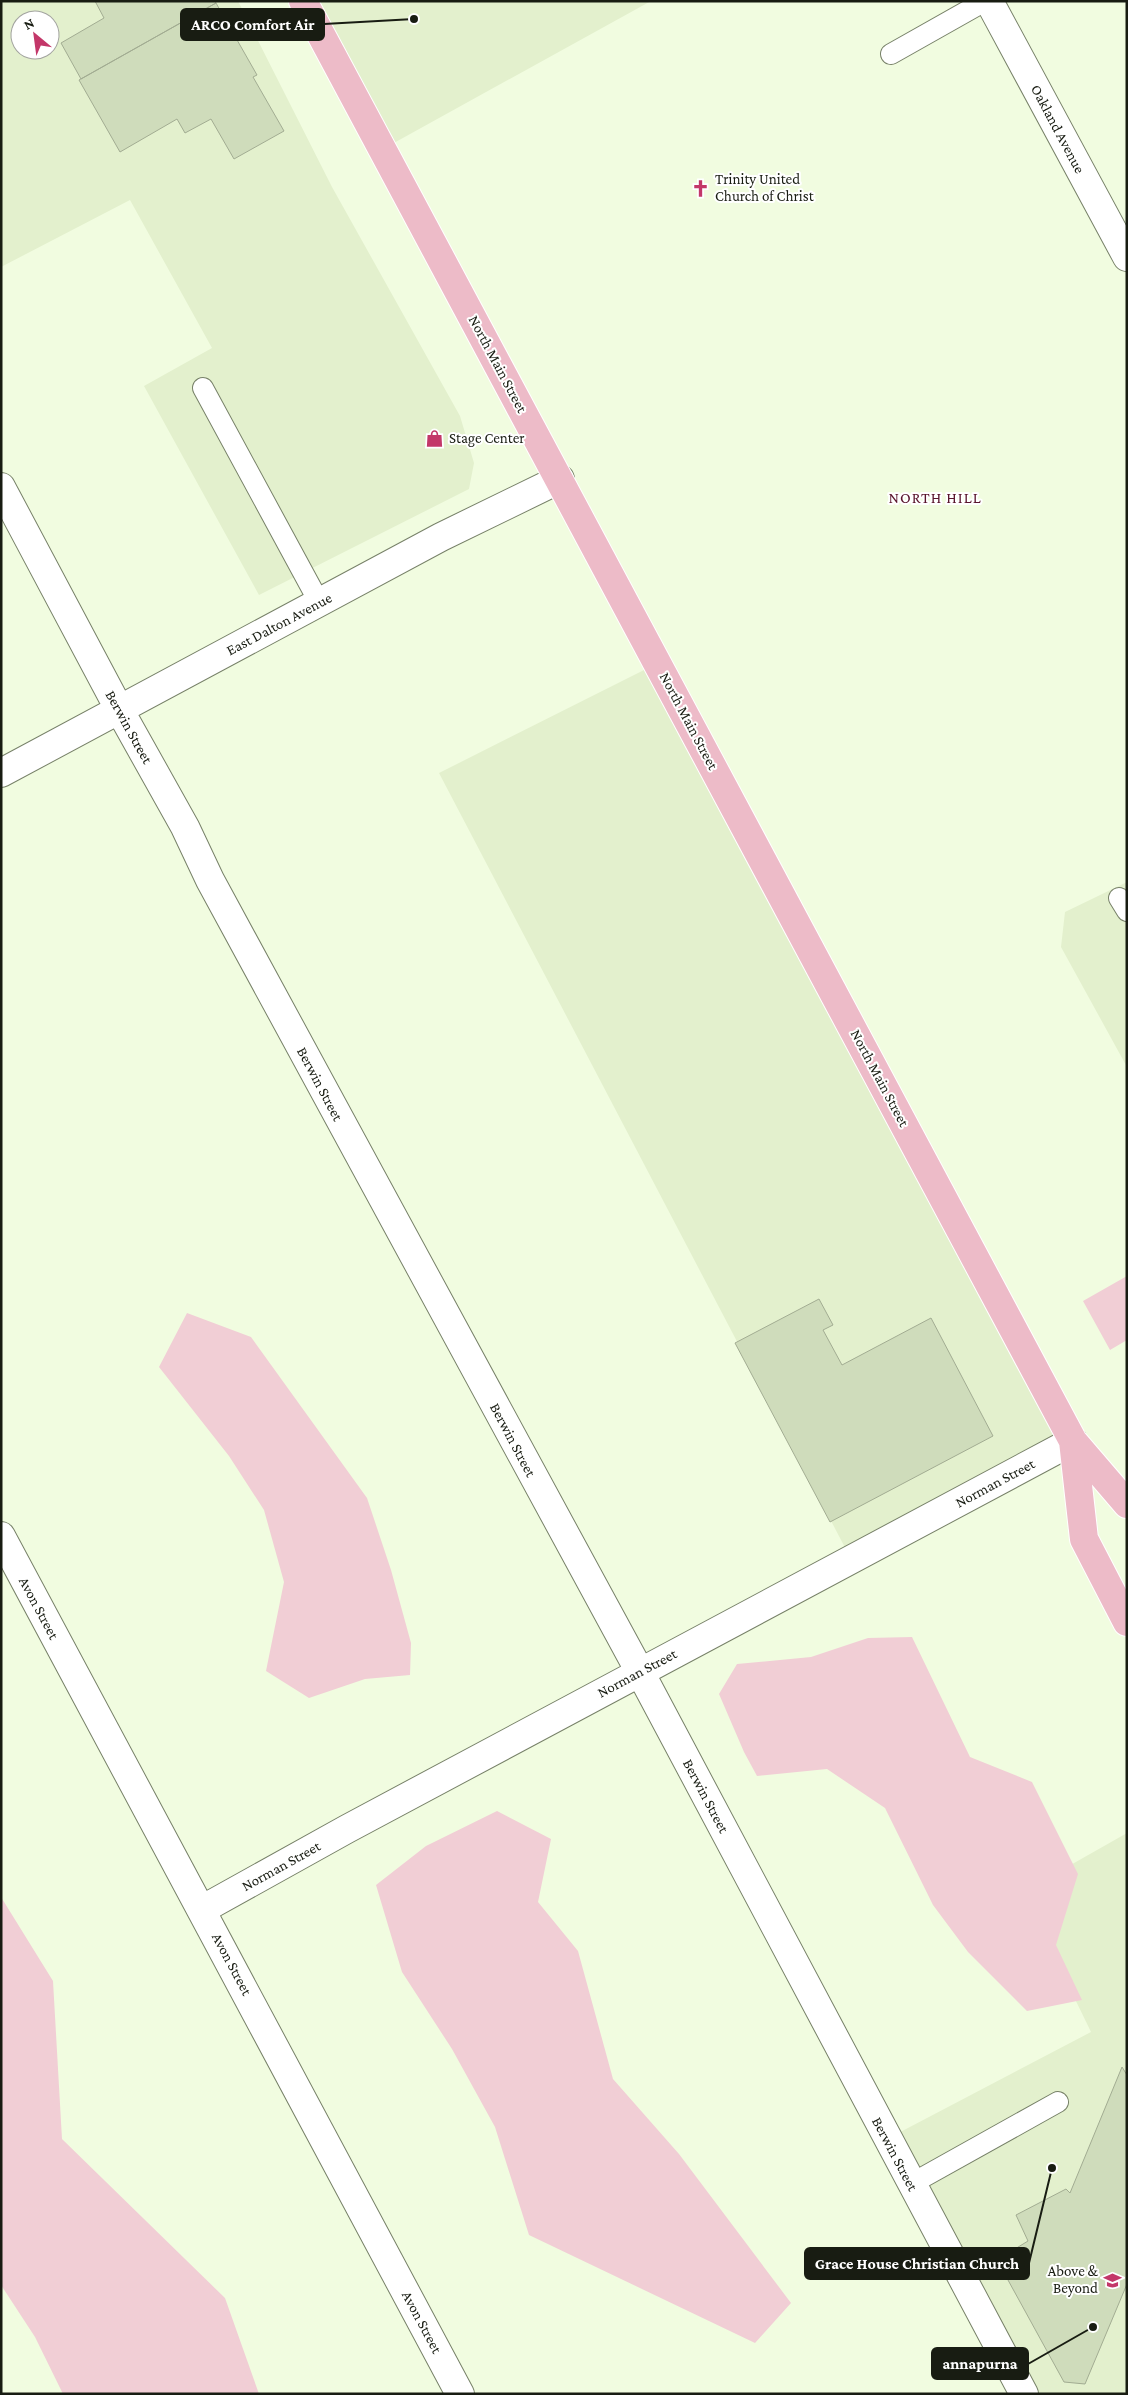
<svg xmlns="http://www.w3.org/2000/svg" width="1128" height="2395" font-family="'Crimson Pro',serif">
	<rect width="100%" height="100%" fill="#f1fce0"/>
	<path fill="#e3f0cd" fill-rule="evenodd" d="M3,1H238L332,187L460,416L474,463L469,489L259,595L144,386L212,348L130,200L1,267V2ZM20,20H50V50H20Z
		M303,1H651L383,149Z
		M658,663L1073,1441L851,1559L439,773Z
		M1127,882V1067L1061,947L1065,912Z
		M1127,1833V2394H1024L887,2139L1091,2032L1023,1892Z"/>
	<path fill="#f1ced5" d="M1127,1276V1340L1110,1350L1083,1301Z
		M187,1313L251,1337L367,1498L391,1570L411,1643L410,1675L365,1679L309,1698L266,1671L284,1582L264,1510L229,1456L159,1367Z
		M912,1637L970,1757L1032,1782L1078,1874L1056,1945L1082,2000L1027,2011L968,1952L933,1905L885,1808L827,1769L757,1776L744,1752L719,1694L737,1664L811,1657L868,1638Z
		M497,1811L551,1839L538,1902L578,1951L613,2079L679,2154L791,2303L755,2343L529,2235L495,2127L452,2049L402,1972L376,1885L426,1846Z
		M1,1897L53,1981L62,2139L225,2298L259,2394H63L35,2337L1,2285Z"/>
	<path fill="#cfdcbb" stroke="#a2ac92" d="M95,1H215L216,3L81,79L61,43L104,18Z
		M216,3L257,75L253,77L284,131L234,159L211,119L185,133L177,119L120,152L79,80Z
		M819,1299L833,1325L823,1330L842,1365L931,1318L993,1436L830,1522L735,1343Z
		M1122,2067L1127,2075V2284L1085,2384L1064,2382L997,2260L1028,2241L1016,2215L1066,2189L1070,2193Z"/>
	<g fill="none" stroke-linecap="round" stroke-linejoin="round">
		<defs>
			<path id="lane" d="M891,54L985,1
				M203,388L319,602
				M1119,898L1127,911
				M911,2184L1058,2102"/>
			<path id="street" d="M989,1L1127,257
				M1,487L119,709L185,827L210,880L640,1672L1024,2394
				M1,773L441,537L560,479
				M1,1536L460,2394
				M203,1909L347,1829L1073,1441"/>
			<path id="primary" d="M303,1L1073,1441L1127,1504
				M1073,1441L1084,1539L1127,1622"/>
		</defs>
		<use href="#lane" stroke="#778168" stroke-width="22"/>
		<use href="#street" stroke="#778168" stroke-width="30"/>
		<use href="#primary" stroke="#fff" stroke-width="30"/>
		<use href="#lane" stroke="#fff" stroke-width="20"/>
		<use href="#street" stroke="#fff" stroke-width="28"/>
		<use href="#primary" stroke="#edbbc8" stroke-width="28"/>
	</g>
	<defs>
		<symbol id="church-bare" viewBox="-9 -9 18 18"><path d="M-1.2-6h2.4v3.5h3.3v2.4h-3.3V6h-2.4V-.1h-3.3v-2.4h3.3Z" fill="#c33769" stroke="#fff" stroke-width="2.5" paint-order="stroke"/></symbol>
		<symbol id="shop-bare" viewBox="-9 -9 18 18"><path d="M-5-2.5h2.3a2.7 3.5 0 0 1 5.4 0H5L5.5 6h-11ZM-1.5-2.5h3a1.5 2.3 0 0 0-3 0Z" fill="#c33769" stroke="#fff" stroke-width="2.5" paint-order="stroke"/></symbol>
		<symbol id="school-bare" viewBox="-9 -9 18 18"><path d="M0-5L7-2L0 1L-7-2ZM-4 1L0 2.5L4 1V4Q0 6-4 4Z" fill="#c33769" stroke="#fff" stroke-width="2.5" paint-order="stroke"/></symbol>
	</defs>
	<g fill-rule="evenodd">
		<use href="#church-bare" x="688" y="176" width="25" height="25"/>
		<use href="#shop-bare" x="422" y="426" width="25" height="25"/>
		<use href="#school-bare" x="1100" y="2268" width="25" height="25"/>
	</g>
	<g text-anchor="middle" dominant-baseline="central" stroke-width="4" stroke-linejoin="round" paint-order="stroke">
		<g font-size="15" fill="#181c12" stroke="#fff">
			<text transform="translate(1058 129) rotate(62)">Oakland Avenue</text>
			<text transform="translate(498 364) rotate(62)">North Main Street</text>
			<text transform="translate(279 624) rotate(-28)">East Dalton Avenue</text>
			<text transform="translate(689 721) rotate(62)">North Main Street</text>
			<text transform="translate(129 727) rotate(61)">Berwin Street</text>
			<text transform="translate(880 1078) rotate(62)">North Main Street</text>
			<text transform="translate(320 1084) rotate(62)">Berwin Street</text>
			<text transform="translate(513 1440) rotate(62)">Berwin Street</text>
			<text transform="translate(995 1483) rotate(-28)">Norman Street</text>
			<text transform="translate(39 1608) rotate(62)">Avon Street</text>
			<text transform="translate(637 1673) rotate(-28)">Norman Street</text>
			<text transform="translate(706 1796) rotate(62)">Berwin Street</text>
			<text transform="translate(281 1866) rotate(-29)">Norman Street</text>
			<text transform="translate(232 1964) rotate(62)">Avon Street</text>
			<text transform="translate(895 2154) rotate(62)">Berwin Street</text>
			<text transform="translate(422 2322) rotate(62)">Avon Street</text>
		</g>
		<g font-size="15" fill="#181c12" stroke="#fff" text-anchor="start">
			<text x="715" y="179">Trinity United<tspan x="715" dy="17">Church of Christ</tspan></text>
			<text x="449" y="438">Stage Center</text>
			<text x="1098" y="2271" text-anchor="end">Above &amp;<tspan x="1098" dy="17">Beyond</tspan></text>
		</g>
		<g font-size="16" letter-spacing="1" fill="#58142c" stroke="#fff">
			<text x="935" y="497">NORTH HILL</text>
		</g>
	</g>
	<path fill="none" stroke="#181c12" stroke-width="2" d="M414 19L324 24M1052 2168L1029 2263M1093 2327L1028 2364"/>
	<g fill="#181c12" stroke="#fff" stroke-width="2">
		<circle cx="414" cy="19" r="5"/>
		<circle cx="1052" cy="2168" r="5"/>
		<circle cx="1093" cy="2327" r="5"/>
	</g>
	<g fill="#181c12" stroke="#181c12" stroke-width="2">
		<rect x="181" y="9" width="143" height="31" rx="5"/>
		<rect x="805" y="2248" width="224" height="31" rx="5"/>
		<rect x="932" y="2348" width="96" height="31" rx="5"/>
	</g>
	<g font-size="16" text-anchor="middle" font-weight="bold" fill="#fff">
		<text x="253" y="30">ARCO Comfort Air</text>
		<text x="917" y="2269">Grace House Christian Church</text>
		<text x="980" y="2369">annapurna</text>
	</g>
	<rect width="1128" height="2395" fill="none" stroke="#181c12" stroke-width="5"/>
	<g transform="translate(35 35) rotate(331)"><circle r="24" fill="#ffffff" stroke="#a3a4a0"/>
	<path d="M0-4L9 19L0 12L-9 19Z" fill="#c33769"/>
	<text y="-8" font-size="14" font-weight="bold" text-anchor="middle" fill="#181c12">N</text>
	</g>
</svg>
